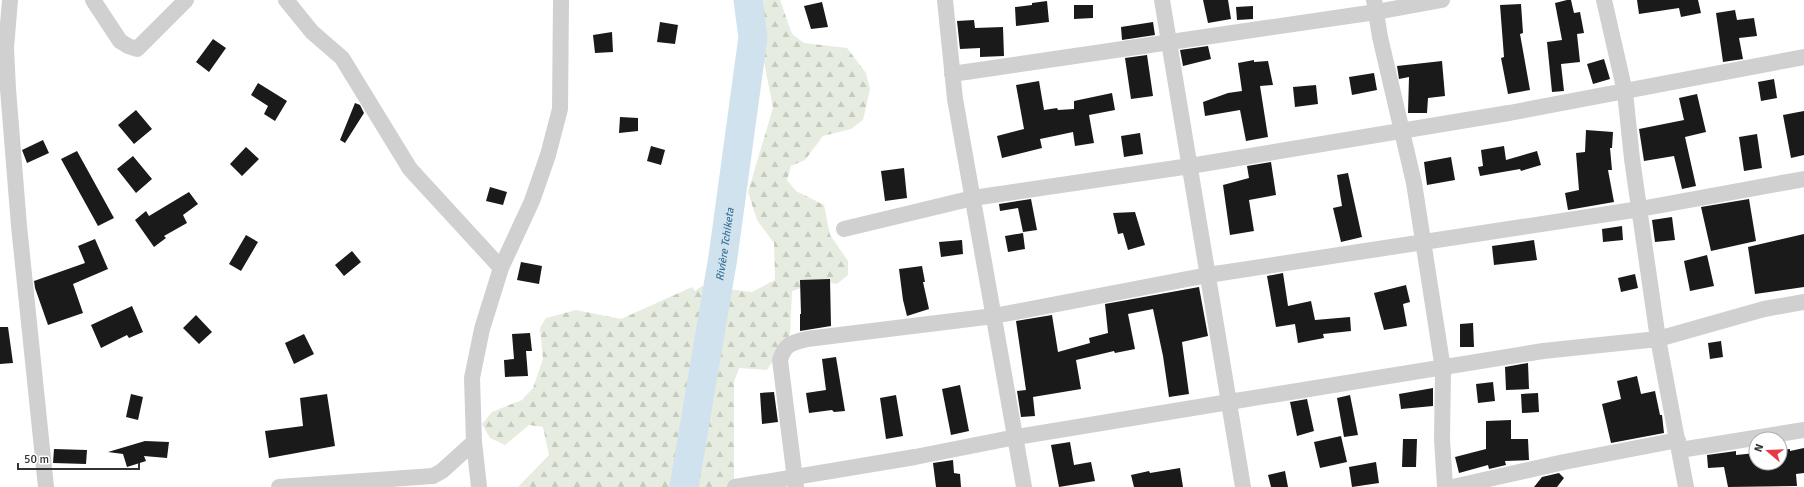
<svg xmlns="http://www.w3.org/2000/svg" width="1804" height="487" font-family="Signika,sans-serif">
	<defs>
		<pattern id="forest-firs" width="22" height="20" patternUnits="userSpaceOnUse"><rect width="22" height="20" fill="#e6ecdf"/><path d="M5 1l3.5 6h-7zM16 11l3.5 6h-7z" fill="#c6cbc0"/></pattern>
	</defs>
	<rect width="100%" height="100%" fill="#fff"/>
	<path fill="url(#forest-firs)" d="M752,0H780L792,34L804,43L847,48L866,73L870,89L863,120L851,129L823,136L805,160L791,166L787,180L796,191L824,205L830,235L848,261V275L837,284L822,281L792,291L790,334L767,370L739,368L734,382V480L730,487H518L549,455L543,427L529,425L505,445L490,438L482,424L492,412L522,400L533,388L543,359L540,328L546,318L576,310L621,319L692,287L695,291L702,286L752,292L775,280L774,243L757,220L748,192L773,108Z"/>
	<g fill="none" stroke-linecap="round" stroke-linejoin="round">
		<path stroke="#cfe2ee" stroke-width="29" id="s1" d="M684,487L723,257L753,37L748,0"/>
	</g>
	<path fill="#1a1a1a" d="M1203,0H1228L1231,19L1208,23Z
		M1567,0H1571L1574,13L1580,12L1584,33L1577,34L1580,62L1561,64L1564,91L1552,92L1547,42L1562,40L1555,3Z
		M1637,0H1698L1701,13L1681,17L1679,8L1639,14Z
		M1047,1L1049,22L1016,26L1015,7L1032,5V3Z
		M822,2L828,27L811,29L804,6Z
		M1521,4L1523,33L1520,34L1530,90L1508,94L1501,58L1504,57L1500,5Z
		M1074,5H1093V18L1074,19Z
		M1253,6V19L1237,20L1236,7Z
		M1735,10L1737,20L1754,18L1757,36L1739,38L1743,59L1723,62L1716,13Z
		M974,20L975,28L1003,27L1004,56L980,57V48L960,49L957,21Z
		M660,22L678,25L675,44L657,42Z
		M1153,22L1155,35L1122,40L1121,27Z
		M612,32L613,52L595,53L593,35Z
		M213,39L226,48L209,72L196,62Z
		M1208,46L1211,59L1183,66L1180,50Z
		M1147,55L1153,96L1131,99L1125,58Z
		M1604,59L1610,79L1593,84L1587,64Z
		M1254,60V62L1268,61L1273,85L1260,86L1268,137L1246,141L1240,110L1205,116L1203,102L1228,93L1242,91L1238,63Z
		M1442,61L1445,96L1428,98L1427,113H1408L1409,77L1399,79L1397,66Z
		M1374,73L1377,90L1352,95L1349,77Z
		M1774,79L1777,98L1761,101L1758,82Z
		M1039,81L1044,110L1057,108L1058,110L1074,109V101L1112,93L1115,110L1089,115L1094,143L1075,146L1073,132L1040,139L1042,148L1002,158L997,136L1024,129L1016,85Z
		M258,83L287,101L275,121L264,114L268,106L251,95Z
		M1316,85L1318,104L1295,107L1293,87Z
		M1697,94L1706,132L1685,137L1696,186L1682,189L1674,156L1644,161L1639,129L1684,120L1679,98Z
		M355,103L360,105L364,113L345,143L340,140Z
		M136,110L152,129L134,144L118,125Z
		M1804,111V155L1791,158L1783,115Z
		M620,117L638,118V131L619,133Z
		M1586,130L1613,132L1612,148H1610L1612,170H1608L1614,202L1568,210L1565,193L1579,190L1576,153L1585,152Z
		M1140,133L1143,154L1124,157L1121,136Z
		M1757,134L1762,168L1744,171L1739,137Z
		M43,140L49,153L27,163L22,150Z
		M651,146L665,150L661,165L647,161Z
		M1504,146L1506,160L1537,151L1541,165L1521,171L1520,169L1480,176L1478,167L1483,166L1481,150Z
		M246,147L259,159L242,176L230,164Z
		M77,151L114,218L98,226L61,159Z
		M133,156L152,179L136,193L117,169Z
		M1451,157L1455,180L1427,185L1424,162Z
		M1271,162L1276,195L1249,200L1254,231L1230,235L1223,185L1249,178L1247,166Z
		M904,168L907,198L885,201L881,171Z
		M1348,173L1362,237L1341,242L1333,208L1342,206L1337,175Z
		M490,187L507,192L503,205L486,201Z
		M189,192L198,204L183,215L187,223L164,236L166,238L154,247L135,220L146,211L149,216Z
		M1031,199L1037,230L1023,232L1018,208L1000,211L999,204Z
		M1749,199L1756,241L1711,251L1701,207Z
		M1135,212L1145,245L1128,250L1123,233L1118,234L1113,213Z
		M1672,217L1675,240L1655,242L1652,220Z
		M1622,226L1623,240L1603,242L1602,229Z
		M1023,233L1025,249L1008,252L1005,236Z
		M1804,234V287L1755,294L1748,247Z
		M246,235L258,242L241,271L229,264Z
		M95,239L108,269L73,284L83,313L48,325L35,288L34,281L85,263L78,246Z
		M962,240L963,254L941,257L939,242Z
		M1534,240L1537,260L1494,265L1492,246Z
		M352,251L361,262L344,276L335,265Z
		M1707,255L1714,286L1690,291L1684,261Z
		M521,262L542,266L539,284L517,280Z
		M922,266L925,282H923L929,309L907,316L903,300L899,269Z
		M1283,273L1288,306L1311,301L1315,320L1350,317L1351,331L1323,334L1324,338L1298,343L1295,324L1276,327L1267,276Z
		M1635,274L1638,288L1621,292L1618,278Z
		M830,279L831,326L800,331V314H801L800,280Z
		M1406,285L1410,302L1403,304L1407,326L1384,330L1374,293Z
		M1199,287L1208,336L1182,342L1189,394L1169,397L1163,356L1153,309L1128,314L1135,349L1115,353L1114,351L1076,360L1081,389L1033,397L1035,416L1021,417L1017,391L1026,390L1016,321L1052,315L1058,352L1090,343L1089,338L1108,333L1105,304Z
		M132,306L143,332L129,338L127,335L101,348L91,325Z
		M196,315L212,332L199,344L183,328Z
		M1473,323L1474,347H1460V324Z
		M0,327H8L13,363L0,364Z
		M530,333L532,351H526L528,376L505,377L504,360L514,359L512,334Z
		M304,334L314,354L294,364L285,343Z
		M1721,341L1723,357L1710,359L1708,343Z
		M836,357L845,411L834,412L832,410L809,413L806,393L826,390L822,359Z
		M1528,363L1529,389L1506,390L1505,367Z
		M1637,376L1641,394L1655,391L1660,415H1662L1664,433L1611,443L1602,404L1621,399L1617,381Z
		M1493,382L1495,401L1478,403L1476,384Z
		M960,385L969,431L951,435L942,389Z
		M1433,388V406L1401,409L1399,394Z
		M774,392L778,422L762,424L760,393Z
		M1538,393L1539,412L1522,413L1521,394Z
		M131,394L143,397L138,420L126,417Z
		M327,394L335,446L269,458L265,431L303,426L300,398Z
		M896,395L903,436L886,439L880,398Z
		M1350,395L1358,435L1344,437L1337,398Z
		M1307,399L1314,431L1297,436L1290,402Z
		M1511,420V439H1528L1529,460L1505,461L1506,465L1489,469L1488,465L1459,473L1455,457L1486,449V421Z
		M1341,436L1347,462L1320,468L1314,442Z
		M1403,439H1417L1416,467H1402Z
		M145,441L169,442L167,458L144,456L146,461L127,467L123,454L108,452Z
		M1070,442L1074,465L1091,462L1095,481L1059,487L1051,445Z
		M1804,448V473L1796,474L1797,486L1728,487L1724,467L1708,468L1707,455L1736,451V455L1756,453V463H1780V450L1790,449V451Z
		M54,449L87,450L86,464L53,463Z
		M953,460L954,473L960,474L961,487H936L933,463Z
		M1376,462L1379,483L1352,487L1349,467Z
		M1180,468L1183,487H1134L1131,475L1149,471L1150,473Z
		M1285,471L1288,487H1271L1268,475Z
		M1559,473L1564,478L1557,487H1534L1542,477Z"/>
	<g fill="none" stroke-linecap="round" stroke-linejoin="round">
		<path stroke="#d0d0d0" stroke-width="16" d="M10,0L6,48L8,89L19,226L46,487
			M93,0L120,41L128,46L137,49L186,0
			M286,0L312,32L342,58L410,169L501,268
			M945,0L955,99L1024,487
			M1162,0L1243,487
			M1374,0L1380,37L1414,183L1443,369L1442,439L1445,487
			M1604,0L1625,92L1632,159L1658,339L1686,487
			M952,74L1376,12L1442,0
			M844,229L973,198L1190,166L1509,113L1804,57
			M1680,450L1804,430
			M279,487L433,476L442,471L474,442
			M479,487L474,442L472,378L482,329L501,268L532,201L548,155L560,109L561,0
			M735,487L915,457L1016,437L1229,402L1543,351L1658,339L1764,309L1804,302
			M796,487L780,360C785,344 791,343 807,339L994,316L1208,275L1640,209L1804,179
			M1453,487L1564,462L1678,440"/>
	</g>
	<g text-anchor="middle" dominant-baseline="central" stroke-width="4" stroke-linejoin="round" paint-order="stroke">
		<g font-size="11" font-style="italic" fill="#3f7597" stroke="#fff">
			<text stroke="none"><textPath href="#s1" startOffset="246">Rivière Tchiketa</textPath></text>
		</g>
	</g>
	<g transform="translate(1768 451) rotate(289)"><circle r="19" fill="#ffffff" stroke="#adadad"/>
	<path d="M0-3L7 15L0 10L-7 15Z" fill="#e63946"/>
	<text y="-6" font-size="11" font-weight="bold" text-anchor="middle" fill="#333333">N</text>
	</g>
	<path d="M18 463v6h121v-6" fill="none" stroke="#333333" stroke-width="2"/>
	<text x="24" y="463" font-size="12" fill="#333333" stroke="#ffffff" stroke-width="3" paint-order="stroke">50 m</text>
</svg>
